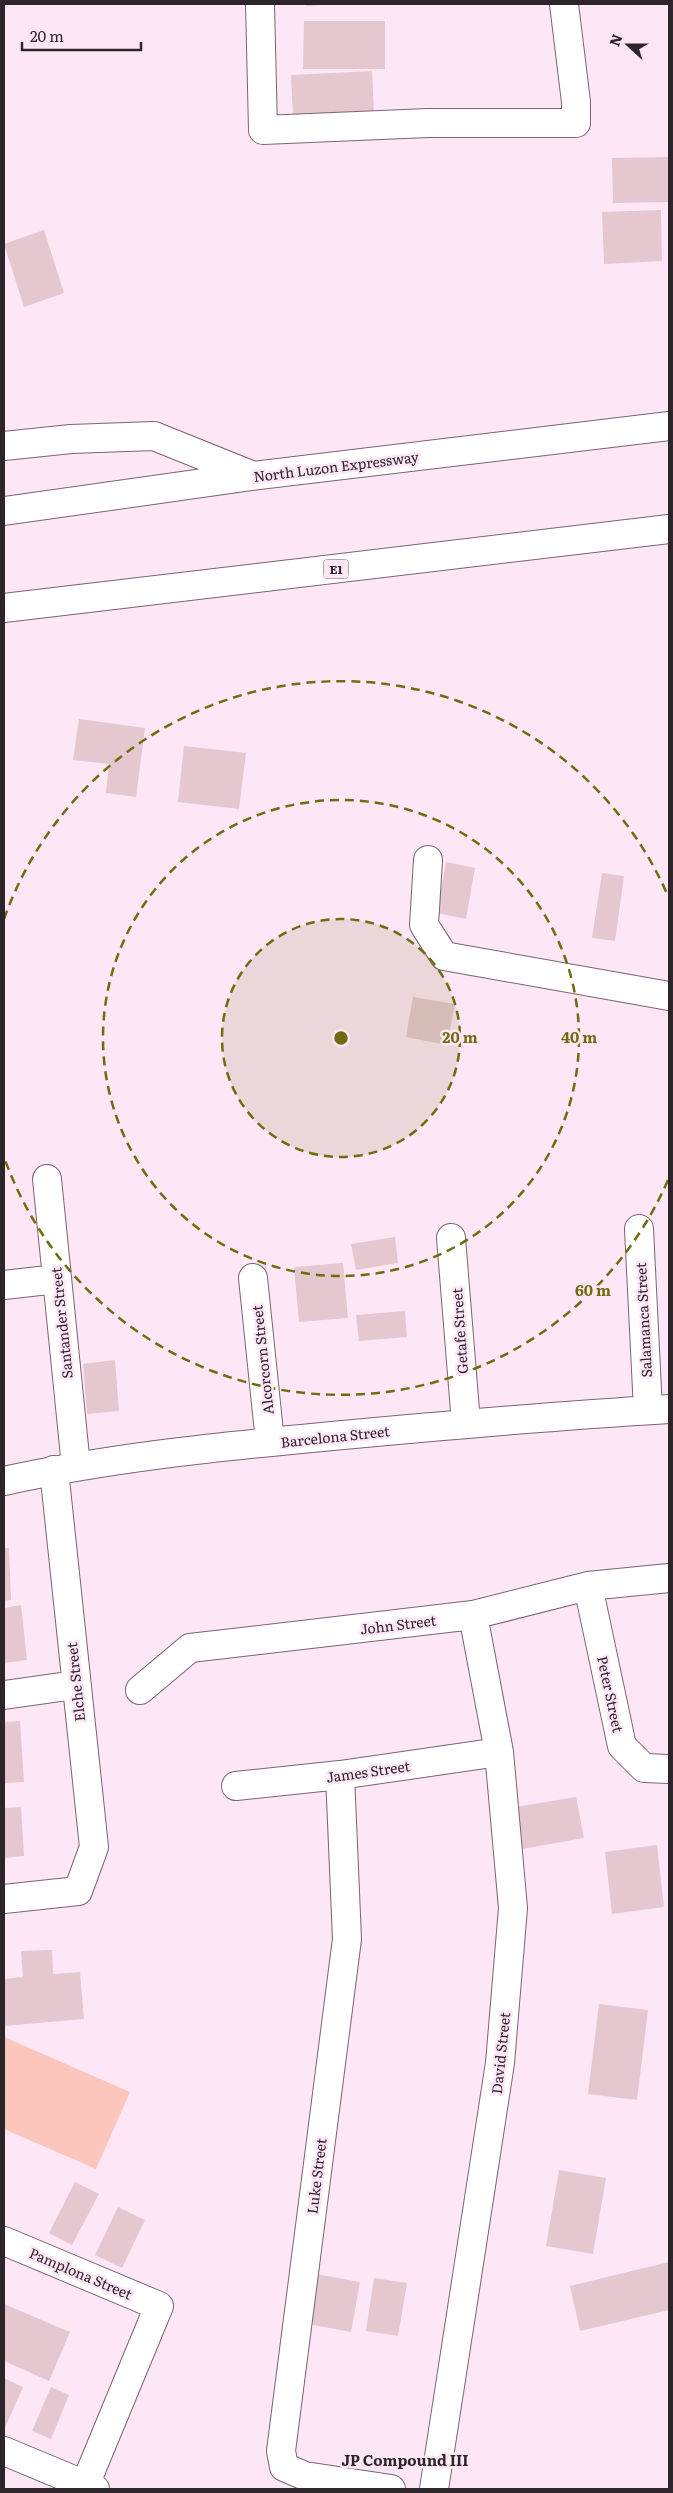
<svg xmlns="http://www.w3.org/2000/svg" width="673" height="2493" font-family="Literata,serif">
	<rect width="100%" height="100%" fill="#fde6f6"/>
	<path fill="#fdc6bd" d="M4,2037L130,2092L96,2169L4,2129Z"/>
	<path fill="#e5c8cf" d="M306,4H323V5L306,6Z
		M304,21H385V69H303Z
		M372,71L374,113L293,117L291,75Z
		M669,157V202L613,203L612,158Z
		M661,210L662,261L604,264L602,212Z
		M44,230L64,293L24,307L4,244Z
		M79,719L145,728L136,797L106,793L109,764L73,760Z
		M184,746L246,753L239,809L178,802Z
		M446,862L475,868L466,919L437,913Z
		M602,873L624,876L615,941L592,938Z
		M413,997L455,1004L447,1045L406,1037Z
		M395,1237L398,1263L356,1270L351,1244Z
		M343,1263L348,1318L299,1322L294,1267Z
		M405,1311L407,1337L359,1341L356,1315Z
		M115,1360L119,1411L87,1414L83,1364Z
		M4,1548H9L11,1600L4,1601Z
		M21,1605L27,1660L4,1663V1608Z
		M20,1721L24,1782L4,1783V1722Z
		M576,1797L584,1838L522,1849L515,1807Z
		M21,1807L24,1856L4,1858V1808Z
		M657,1845L664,1907L612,1914L605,1852Z
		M52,1950L53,1974L80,1972L84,2019L4,2026V1979L23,1977L21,1951Z
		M599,2004L648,2010L637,2100L588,2094Z
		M559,2170L606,2178L593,2254L546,2246Z
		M75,2182L99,2194L72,2245L49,2233Z
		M118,2207L145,2220L122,2268L95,2255Z
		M669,2262V2310L580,2331L570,2286Z
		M316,2274L360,2282L351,2332L308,2324Z
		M374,2278L407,2283L398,2336L366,2331Z
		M4,2304L70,2332L49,2381L4,2361Z
		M4,2378L23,2387L4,2430Z
		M51,2387L69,2395L51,2439L32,2431Z"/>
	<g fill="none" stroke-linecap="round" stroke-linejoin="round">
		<defs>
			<path id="minor" d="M260,4L263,130L428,123H576V102L564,4
				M428,860L424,925L444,956L669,996
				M47,1179L76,1466
				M639,1229L648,1410
				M451,1238L466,1423
				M253,1278L270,1442
				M4,1285L57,1279
				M4,1481C108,1458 216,1447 322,1437C438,1426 553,1416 669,1409
				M588,1586L622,1746L644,1768L669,1769
				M140,1690L190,1648L473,1615L588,1586L669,1578
				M4,1695L75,1685
				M340,1775L347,1939L281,2451L284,2467L305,2476L391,2489
				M236,1786L340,1775L499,1752
				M4,1899L78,1891L94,1847L54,1470
				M4,2241L159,2306L85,2485
				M4,2451L95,2489
				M434,2489L500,2063L513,1908L499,1752L473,1615"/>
			<path id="highway" d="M4,446L71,439L154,436L251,475
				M4,511L252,476L669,426
				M4,608L669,529"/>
		</defs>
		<use href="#minor" stroke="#796473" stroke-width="30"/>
		<use href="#highway" stroke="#796473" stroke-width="30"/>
		<use href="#minor" stroke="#fff" stroke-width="28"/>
		<use href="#highway" stroke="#fff" stroke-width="28"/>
	</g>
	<circle cx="341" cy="1038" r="119" fill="#6e6d0e" fill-opacity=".12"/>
	<g fill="none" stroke="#6e6d0e" stroke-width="2.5" stroke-dasharray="9 6">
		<circle cx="341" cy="1038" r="119"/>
		<circle cx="341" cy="1038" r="238"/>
		<path d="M668 1180A357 357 0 0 1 4 1157M4 919A357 357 0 0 1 668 896"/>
	</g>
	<g text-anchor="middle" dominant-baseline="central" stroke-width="5" stroke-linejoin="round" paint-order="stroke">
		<rect fill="#fde6f6" stroke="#6c5f68" stroke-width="1" x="323.5" y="559.5" width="25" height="19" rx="4"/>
		<g font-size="12" font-weight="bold" fill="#2e252b">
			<text x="336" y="569">E1</text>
		</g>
		<g font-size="14" fill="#2e252b" stroke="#fde6f6">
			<text transform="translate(336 466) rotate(-7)">North Luzon Expressway</text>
			<text transform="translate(643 1320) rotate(-93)">Salamanca Street</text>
			<text transform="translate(61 1323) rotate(-96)">Santander Street</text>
			<text transform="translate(459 1331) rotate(-94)">Getafe Street</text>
			<text transform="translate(262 1360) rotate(-96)">Alcorcorn Street</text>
			<text transform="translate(335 1436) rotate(-6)">Barcelona Street</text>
			<text transform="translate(398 1624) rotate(-7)">John Street</text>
			<text transform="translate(75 1682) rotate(-96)">Elche Street</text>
			<text transform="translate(611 1694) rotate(78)">Peter Street</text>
			<text transform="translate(368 1771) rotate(-8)">James Street</text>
			<text transform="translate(500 2053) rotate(-84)">David Street</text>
			<text transform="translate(316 2176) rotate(-83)">Luke Street</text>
			<text transform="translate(81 2273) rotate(23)">Pamplona Street</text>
		</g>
		<g font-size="15" font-weight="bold" fill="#2e252b" stroke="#fde6f6">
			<text x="405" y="2459">JP Compound III</text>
		</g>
	</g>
	<circle cx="341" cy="1038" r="8" fill="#6e6d0e" stroke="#fde6f6" stroke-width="2.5"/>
	<g font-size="15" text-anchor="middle" font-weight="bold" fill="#6e6d0e" stroke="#fde6f6" stroke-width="5" stroke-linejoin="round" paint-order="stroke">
		<text x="460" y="1043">20 m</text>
		<text x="579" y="1043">40 m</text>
		<text x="593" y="1296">60 m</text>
	</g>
	<rect width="673" height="2493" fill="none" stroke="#2e252b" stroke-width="10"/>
	<g transform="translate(628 45) rotate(291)" stroke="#fde6f6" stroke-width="4" paint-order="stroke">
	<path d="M0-4L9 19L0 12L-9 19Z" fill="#2e252b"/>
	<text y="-8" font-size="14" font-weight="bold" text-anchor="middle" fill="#2e252b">N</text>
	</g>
	<path d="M22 42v8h119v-8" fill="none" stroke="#2e252b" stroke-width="2.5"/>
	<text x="30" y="42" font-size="15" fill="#2e252b" stroke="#fde6f6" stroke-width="4" paint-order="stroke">20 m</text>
</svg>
